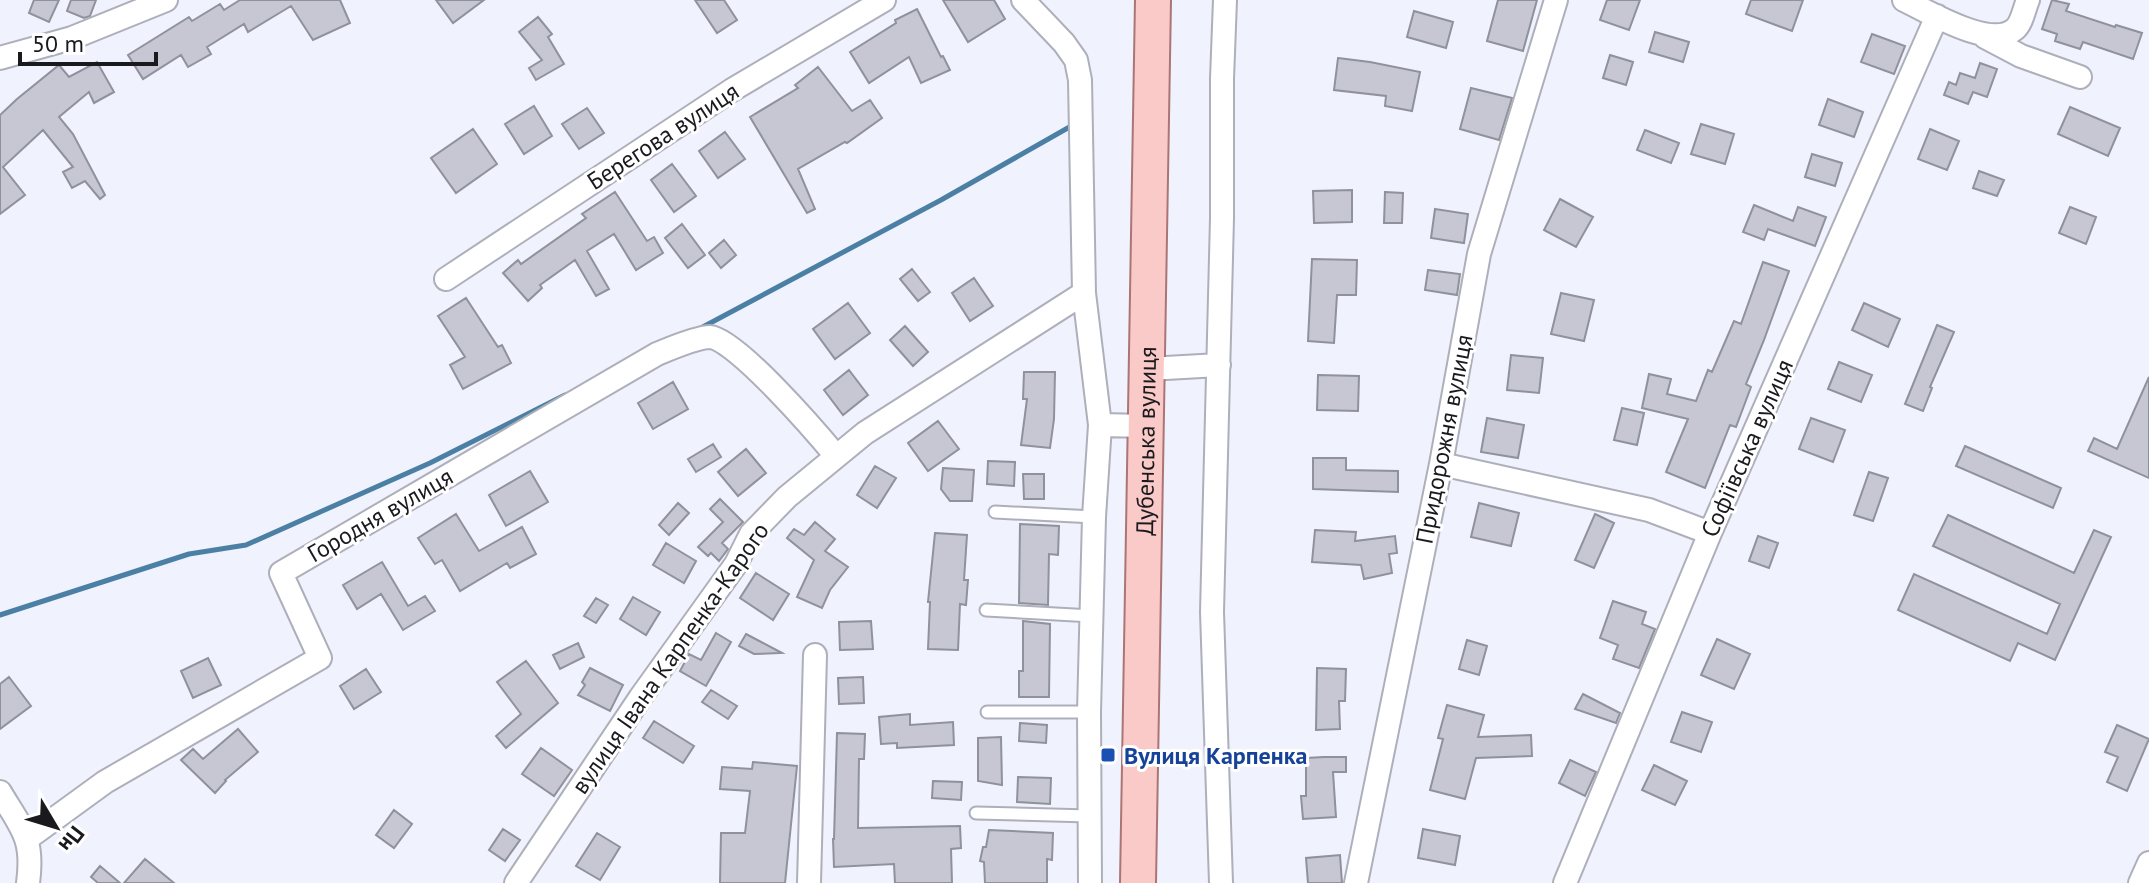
<svg xmlns="http://www.w3.org/2000/svg" width="2149" height="883" font-family="'PT Sans',sans-serif">
	<rect width="100%" height="100%" fill="#f0f2fd"/>
	<g fill="none" stroke-linecap="round" stroke-linejoin="round">
		<path stroke="#4b80a4" stroke-width="5" d="M699,329L941,200L1073,125
			M0,615L189,554L246,545L430,463L565,395"/>
	</g>
	<path fill="#c6c7d2" stroke="#8f919b" stroke-width="2" d="M34,0H59L49,22L29,13Z
		M71,0H96L90,16L84,18L67,11Z
		M240,0H340L350,23L313,40L291,6L248,32L244,24L207,47L211,54L188,67L181,55L143,79L128,55L189,17L192,21L220,4L224,10Z
		M436,0H484L453,23Z
		M695,0H724L737,20L717,33Z
		M943,0H994L1005,19L968,42Z
		M1498,0H1537L1523,51L1487,41Z
		M1607,0H1640L1629,30L1600,20Z
		M1751,0H1803L1792,31L1746,14Z
		M2052,0L2069,4L2066,11L2115,27L2116,25L2142,33L2133,59L2083,42L2080,49L2055,41L2057,34L2042,29Z
		M917,9L941,57L943,56L950,70L921,83L909,57L869,83L850,52L896,23L895,20Z
		M1414,11L1453,22L1446,48L1407,37Z
		M538,17L552,34L548,37L564,64L536,80L529,68L542,60L519,32Z
		M1655,32L1689,42L1683,62L1649,52Z
		M1872,34L1905,46L1894,74L1861,62Z
		M1610,55L1633,62L1626,85L1603,78Z
		M1338,58L1370,62L1420,72L1412,111L1385,106L1386,96L1334,90Z
		M97,62L114,92L94,103L89,92L59,117L73,134L105,195L100,199L85,181L72,188L63,172L73,167L43,130L3,167L25,195L0,214V115L17,99L59,65L69,77Z
		M1980,63L1997,69L1987,97L1973,92L1968,104L1944,95L1949,82L1956,85L1960,73L1975,78Z
		M818,67L852,111L870,100L882,118L847,143L845,142L798,169L815,209L807,213L750,117L798,88L795,85Z
		M1471,88L1512,98L1499,140L1460,129Z
		M1828,99L1863,112L1854,137L1819,125Z
		M534,106L552,136L524,154L505,124Z
		M2070,107L2120,128L2108,156L2058,134Z
		M587,108L604,133L579,149L562,124Z
		M1701,124L1734,134L1725,164L1691,154Z
		M473,129L497,164L456,193L431,158Z
		M1930,129L1959,141L1947,170L1918,159Z
		M1645,130L1679,143L1671,163L1637,150Z
		M725,132L745,159L718,178L699,151Z
		M1812,154L1842,163L1835,186L1805,177Z
		M672,164L696,196L674,212L651,180Z
		M1979,171L2004,180L1997,196L1973,188Z
		M1352,190V222L1314,223L1313,191Z
		M615,192L647,241L654,237L663,253L636,270L614,234L587,251L609,289L596,296L575,260L540,285L542,288L528,301L503,273L518,260L521,264L586,218L582,214Z
		M1385,192L1403,193L1402,223H1384Z
		M1560,199L1593,217L1576,247L1544,230Z
		M1754,205L1793,221L1798,207L1826,217L1815,246L1768,229L1764,240L1743,232Z
		M2070,207L2096,217L2086,244L2059,233Z
		M1435,209L1468,214L1464,243L1431,238Z
		M682,224L705,255L688,268L665,238Z
		M724,240L736,255L721,268L709,253Z
		M1312,259L1357,260L1356,295H1337L1334,343L1308,341Z
		M1763,262L1789,271L1764,340L1746,384L1751,387L1736,427L1730,425L1705,488L1666,472L1688,419L1642,408L1649,374L1671,379L1667,394L1696,401L1708,370L1712,372L1734,321L1741,324Z
		M912,269L930,292L918,301L900,279Z
		M1428,270L1460,274L1457,295L1425,290Z
		M974,278L993,306L970,321L952,293Z
		M1561,293L1594,300L1584,341L1551,334Z
		M466,298L498,347L502,345L511,363L463,389L450,365L465,357L438,316Z
		M848,303L870,333L835,359L813,329Z
		M1864,303L1900,319L1888,347L1852,330Z
		M1937,325L1954,332L1930,387L1932,388L1923,411L1905,404Z
		M905,326L928,352L913,366L890,340Z
		M1511,355L1543,358L1539,393L1507,390Z
		M1839,362L1872,375L1861,402L1828,389Z
		M849,370L868,395L843,415L824,390Z
		M1024,372H1055L1054,419L1050,448L1021,445L1027,399H1023Z
		M1318,375L1359,376L1358,411L1317,410Z
		M2149,377V478L2088,451L2094,438L2117,449Z
		M673,382L688,409L653,429L638,403Z
		M1622,408L1644,413L1637,445L1614,440Z
		M1487,418L1524,425L1518,458L1481,452Z
		M1811,418L1845,430L1833,462L1799,449Z
		M938,421L959,449L928,471L908,443Z
		M713,444L721,457L696,472L688,459Z
		M1965,446L2061,488L2053,508L1956,466Z
		M746,449L766,473L738,496L718,472Z
		M1313,458H1346V470L1398,471V492L1313,489Z
		M988,461L1015,462L1014,486L987,484Z
		M875,466L896,478L877,508L857,495Z
		M943,468L974,470L972,501H950L941,489Z
		M530,471L548,502L506,526L489,495Z
		M1869,472L1888,478L1873,521L1854,515Z
		M1023,474H1044V499H1024Z
		M720,499L743,522L722,543L728,549L719,561L711,553L708,556L698,547L723,522L710,509Z
		M678,503L689,513L669,535L659,525Z
		M1479,503L1519,513L1511,546L1471,537Z
		M456,514L479,551L522,527L536,554L510,568L507,563L460,591L442,560L435,564L418,538Z
		M1595,514L1614,523L1594,568L1575,560Z
		M1948,515L2074,573L2094,530L2111,537L2055,660L2018,643L2010,661L1898,610L1914,574L2047,634L2060,604L1933,546Z
		M815,522L835,539L825,551L848,567L830,590L822,608L797,597L814,560L787,538L794,529L804,535Z
		M1020,524L1059,526L1058,555L1049,554L1048,605L1019,603Z
		M1315,530L1356,532L1355,541L1395,536L1397,553L1389,554L1392,573L1364,579L1361,565L1312,562Z
		M935,533L967,535L964,580H968L966,605L960,604L958,650L928,649L930,602H928Z
		M1758,536L1778,543L1769,568L1749,561Z
		M666,543L696,561L684,583L653,565Z
		M382,562L408,606L425,596L435,611L403,630L381,594L357,609L343,585Z
		M756,573L789,594L773,620L740,598Z
		M633,597L660,612L646,635L620,619Z
		M596,598L608,605L596,623L584,616Z
		M1613,601L1646,612L1642,624L1655,629L1639,668L1613,659L1618,645L1600,638Z
		M871,621L873,649L840,650L839,622Z
		M1023,621L1050,624L1049,697H1019V671H1023Z
		M716,633L731,642L706,686L680,671L689,654L701,660Z
		M746,634L782,653L754,654L739,646Z
		M1717,639L1750,654L1734,689L1701,675Z
		M1467,640L1487,646L1479,675L1459,669Z
		M578,643L584,657L560,669L553,655Z
		M208,658L221,685L193,698L181,671Z
		M526,661L558,703L506,748L496,736L521,714L497,682Z
		M590,668L623,685L610,711L578,695L585,685L582,682Z
		M1317,668L1346,669L1345,701H1339L1340,729L1316,730Z
		M366,669L381,692L354,709L340,686Z
		M9,677L31,706L0,729V684Z
		M863,677L864,703L839,704L838,678Z
		M711,690L737,706L728,719L702,702Z
		M1583,694L1620,713L1616,723L1575,709Z
		M1447,705L1484,715L1478,737L1531,735L1532,756L1476,758L1465,799L1430,790L1443,739L1438,738Z
		M1682,712L1712,722L1701,752L1671,742Z
		M910,714V725L953,722L954,745L897,748V743L881,744L879,717Z
		M654,721L694,746L683,763L643,738Z
		M1020,723L1047,725L1046,743L1019,741Z
		M2117,725L2149,739L2127,791L2107,782L2118,757L2105,752Z
		M238,729L258,752L225,780L226,781L215,793L181,760L193,749L203,759Z
		M837,733L865,734L864,759H859L858,828L960,826L961,848L951,849L952,883H895L894,864L834,867L833,839H834Z
		M1001,737L1002,785L978,781V738Z
		M541,748L572,770L554,796L522,774Z
		M1324,757H1346V772H1333L1336,817L1303,819L1301,796H1306V758Z
		M1570,760L1596,772L1585,796L1559,783Z
		M753,762L797,766L785,883H720L721,833H745L750,791L720,789L722,767L752,769Z
		M1654,765L1687,781L1675,805L1642,790Z
		M1018,777L1051,778L1050,804L1017,802Z
		M933,781L962,782L961,800L932,798Z
		M394,810L412,824L394,848L376,835Z
		M503,829L520,840L505,861L489,850Z
		M1423,829L1460,836L1455,865L1418,858Z
		M989,830L1053,833L1052,860L1047,859V883H985L984,862L980,861L983,847H986Z
		M597,833L620,847L600,880L576,866Z
		M1340,855L1342,883H1308L1306,858Z
		M145,859L174,883H124Z
		M100,866L120,883H98L91,877Z"/>
	<g fill="none" stroke-linecap="round" stroke-linejoin="round">
		<defs>
			<path id="service" d="M995,512L1094,517
				M986,610L1092,616
				M987,712H1089
				M976,813L1089,816"/>
			<path id="minor" d="M1023,0L1064,43L1076,60L1080,80L1084,293L1100,425L1094,517L1089,712L1090,883
				M1904,0C1929,12 1991,50 2015,29C2022,23 2024,9 2028,0
				M1985,37L2021,56L2080,77
				M0,58L72,38L166,0
				M446,279L732,90L884,0
				M1148,369L1219,365
				M1100,425L1147,426
				M1441,464L1649,510L1710,533
				M0,792C22,829 34,838 28,883
				M28,838L105,782L320,658L281,573L657,354C669,349 697,337 710,337C736,339 817,433 836,456
				M516,883L640,698L736,564L751,534L787,497L865,433L1084,293
				M809,883L815,655
				M1221,883L1212,612L1222,218V79L1225,0
				M1356,883L1441,464L1479,254L1556,0
				M1565,883L1710,533L1937,16
				M2140,883L2149,863"/>
			<g id="primary">
				<path id="s1" d="M1138,883L1153,0"/>
			</g>
		</defs>
		<use href="#service" stroke="#adafba" stroke-width="15"/>
		<use href="#minor" stroke="#adafba" stroke-width="26"/>
		<use href="#primary" stroke="#aa7574" stroke-width="38"/>
		<use href="#service" stroke="#fff" stroke-width="11"/>
		<use href="#minor" stroke="#fff" stroke-width="22"/>
		<use href="#primary" stroke="#facac8" stroke-width="34"/>
	</g>
	<rect fill="#1a4fb4" stroke="#fff" stroke-width="3" x="1100" y="747" width="16" height="16" rx="4"/>
	<g text-anchor="middle" dominant-baseline="central" stroke-width="6" stroke-linejoin="round" paint-order="stroke">
		<g font-size="24" fill="#1a1a1e" stroke="#fff">
			<text transform="translate(663 136) rotate(-33)">Берегова вулиця</text>
			<text transform="translate(1444 439) rotate(-79)">Придорожня вулиця</text>
			<text stroke="none"><textPath href="#s1" startOffset="442">Дубенська вулиця</textPath></text>
			<text transform="translate(1747 448) rotate(-66)">Софіївська вулиця</text>
			<text transform="translate(380 515) rotate(-30)">Городня вулиця</text>
			<text transform="translate(670 658) rotate(-55)">вулиця Івана Карпенка-Карого</text>
		</g>
		<g font-size="24" font-weight="bold" fill="#164399" stroke="#fff" text-anchor="start">
			<text x="1124" y="755">Вулиця Карпенка</text>
		</g>
	</g>
	<g transform="translate(56 827) rotate(128)" stroke="#ffffff" stroke-width="6" paint-order="stroke">
	<path d="M0-6L14 30L0 20L-14 30Z" fill="#1a1a1e"/>
	<text y="-12" font-size="22" font-weight="bold" text-anchor="middle" fill="#1a1a1e">Пн</text>
	</g>
	<path d="M20 52v12h136v-12" fill="none" stroke="#1a1a1e" stroke-width="4"/>
	<text x="32" y="52" font-size="24" fill="#1a1a1e" stroke="#ffffff" stroke-width="6" paint-order="stroke">50 m</text>
</svg>
